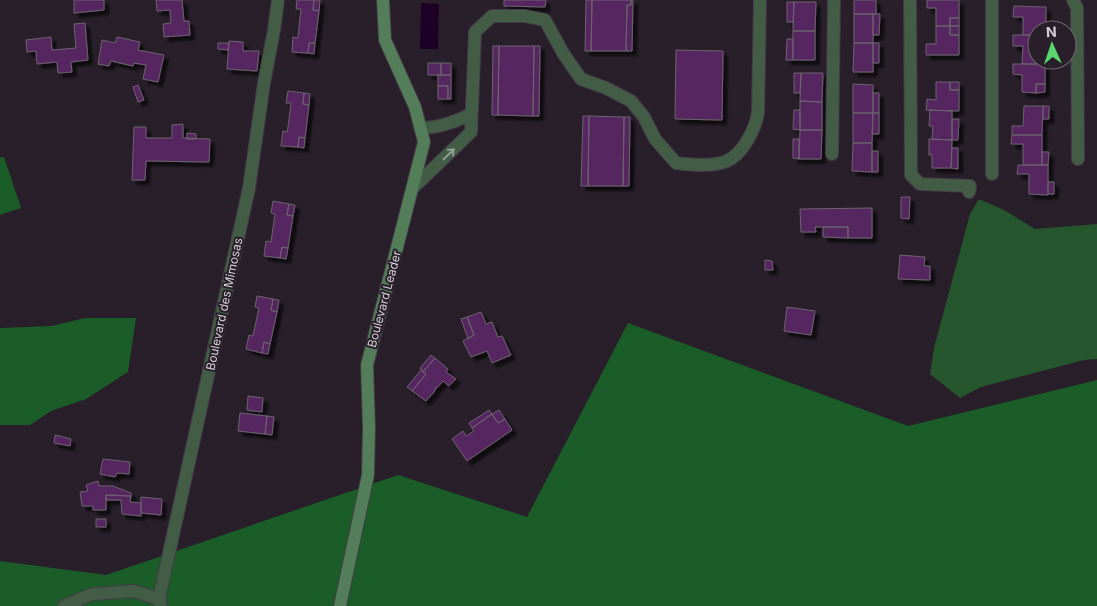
<svg xmlns="http://www.w3.org/2000/svg" width="1097" height="606" font-family="Inter,sans-serif">
	<defs>
		<filter id="shadow"><feDropShadow dx="4.5" dy="4.5" stdDeviation="1" flood-color="#0009"/></filter>
	</defs>
	<rect width="100%" height="100%" fill="#281f2a"/>
	<path fill="#25562d" d="M979,199L1004,210L1035,229L1097,224V359L1084,360L981,387L960,398L930,374L934,348L970,214Z"/>
	<path fill="#1b5d28" d="M0,157H4L21,208L0,215Z
		M85,318H136L128,372L86,399L51,411L30,425H0V328L52,326Z
		M628,323L908,426L1097,380V606H0V561L106,575L398,475L527,517Z"/>
	<path fill="#1e0026" d="M421,3L439,4L438,49H420Z"/>
	<path fill="#562861" stroke="#6d626f" filter="url(#shadow)" d="M74,0H104V10L74,13Z
		M156,0H182L184,21H189L190,35L164,37L163,24L171,23L170,10L157,11Z
		M297,0H314L313,10L319,11L315,43H309L308,53L292,52L293,37L298,38L300,18L301,9H296Z
		M314,0H320L319,11L313,10Z
		M504,0H546L545,7L504,6Z
		M586,0H592L591,51H585Z
		M592,0H631V5H627L626,51H591Z
		M631,0H633L632,51H626L627,5H631Z
		M854,0H876V14H854Z
		M927,0H959V18H950V26H936V8H927Z
		M787,2H794L793,22H787Z
		M794,2H816L815,31H793Z
		M1014,6L1046,7V27H1037V35H1023V17H1013Z
		M854,14H873V43H854Z
		M873,14H880L879,35H873Z
		M950,18H959V26H950Z
		M85,23L88,60L71,62L72,72L58,73L57,62L37,64L36,51L27,52L26,40L51,37L52,50L76,48L74,24Z
		M936,26H950V35H959V55H926V44H936Z
		M950,26H959V35H950Z
		M793,31H815V60H793Z
		M1013,35H1037L1036,64H1022L1023,46H1013Z
		M117,37L140,42L138,50L164,55L158,82L143,79L146,65L134,63L133,66L111,61L109,66L98,64L102,40L115,43Z
		M787,39H793V60H786Z
		M229,41L243,42V51H259L257,71L227,69Z
		M218,43H229L228,50L218,49Z
		M309,43H315L314,54L308,53Z
		M854,43H873V72H853Z
		M873,43H879V63H873Z
		M493,46H499L498,115H492Z
		M499,46H534L533,116L498,115Z
		M534,46H540L539,116H533Z
		M676,50L723,51L722,120L675,119Z
		M1036,55L1037,60H1045V64H1036Z
		M428,63H441V75H428Z
		M441,63H451V75H441Z
		M1013,64H1045V84H1036V93L1022,92V75L1013,74Z
		M794,73H801L800,93H794Z
		M801,73H823L822,102L800,101Z
		M438,75H451V99H448V86H438Z
		M936,82H950V90H959V111L926,110L927,99L936,100Z
		M950,82H959V90H950Z
		M853,84L873,85V113H853Z
		M1036,84H1045V92L1036,93Z
		M138,85L144,100L138,102L133,87Z
		M438,86H448V99H438Z
		M288,91L304,93L303,104L309,105L305,138L299,137L298,147L281,146L283,131L287,132L288,127L291,103H286Z
		M304,93L310,94L309,105L303,104Z
		M873,93H879V113H873Z
		M800,101L822,102V130H800Z
		M1024,106H1043L1042,135H1012V126H1023Z
		M1043,106H1049V119H1043Z
		M794,110H800V130L793,129Z
		M930,110L952,111V140L932,139L933,126H929Z
		M853,113H873L872,143H853Z
		M873,113H879V134H872Z
		M583,116H589L588,186H581Z
		M589,116L624,117L623,186H588Z
		M624,117H630L629,186H623Z
		M952,119H959L958,140H952Z
		M183,124V138L210,139L209,162L146,161L145,180H132L134,127H146V138H172V125Z
		M800,130H822L821,159H799Z
		M187,133L196,134V139H187Z
		M1012,135H1042V165H1023V144H1011Z
		M299,137L305,138L304,148L298,147Z
		M793,139H799V159L793,158Z
		M929,139L952,140L951,168H932V155H929Z
		M853,143H872V172L852,171Z
		M952,148H958V169L951,168Z
		M872,151H878V172H872Z
		M1042,152H1049L1048,165H1042Z
		M1018,165H1048V195L1029,194V174H1017Z
		M1048,182H1054V194H1048Z
		M901,197H910L909,219L901,218Z
		M273,201L289,204L287,215L293,216L288,248L282,247L280,258L264,256L266,241L271,242L275,214L271,213Z
		M289,204L295,205L293,216L287,215Z
		M872,208V238H848V227H815L816,232H801L800,209Z
		M823,227H848V238L823,237Z
		M282,247L288,248L286,259L280,258Z
		M900,255L925,257L924,266H930V280L898,279Z
		M765,260L772,261L773,270H765Z
		M257,296L273,299L271,310L277,312L270,344L264,342L262,353L246,349L249,335L253,336L257,317L259,308L255,307Z
		M273,299L279,300L277,312L271,310Z
		M787,307L815,311L811,335L784,331Z
		M481,312L486,324L492,322L498,337L502,336L511,355L492,363L487,351L471,357L463,341L474,335L467,317Z
		M467,317L474,335L468,339L461,319Z
		M264,342L270,344L268,354L262,353Z
		M431,355L435,358L423,372L420,368Z
		M435,358L448,369L446,372L456,379L449,386L443,381L437,388H435V391L426,401L412,391L426,374L423,372Z
		M421,370L426,374L412,391L407,387Z
		M248,396L263,398L262,412L247,410Z
		M489,410L492,414L472,428L469,423Z
		M499,410L505,419L498,423L492,414Z
		M240,413L267,416L265,434L238,431Z
		M492,414L498,423L505,419L512,430L467,461L452,439L463,431L466,436L474,431L472,428Z
		M267,416L274,417L272,435L265,434Z
		M55,435L71,439L70,446L54,443Z
		M103,459L130,462L129,474L117,473L115,477L100,474Z
		M98,481L99,486H113L131,493V496L106,495V510H93V506H82L80,492L88,491L86,485Z
		M106,495L131,496L130,502L141,503V516L122,514L121,500H106Z
		M141,497L162,499L161,515L141,513Z
		M96,519H106V527H96Z"/>
	<g fill="none" stroke-linecap="round" stroke-linejoin="round">
		<defs>
			<path id="street" d="M910,0L911,175L920,184L970,186L969,192
				M992,0V174
				M1073,0L1077,8L1078,159
				M421,128C439,128 455,122 471,114
				M832,154L834,0
				M414,187L471,132L475,32L492,16H525L545,20L563,53L581,79L606,88L631,101L644,117L655,139L676,163C692,165 712,167 727,161C743,154 756,128 758,112L760,0
				M64,606L92,594L134,591L159,599
				M161,606L159,599L249,188L264,83L274,30L278,0"/>
			<path id="secondary" d="M340,606L368,475L369,427L367,365L424,142L415,107L385,40L383,0"/>
		</defs>
		<use href="#street" stroke="#443b46" stroke-width="14"/>
		<use href="#secondary" stroke="#443b46" stroke-width="14"/>
		<use href="#street" stroke="#435c46" stroke-width="12"/>
		<use href="#secondary" stroke="#547d59" stroke-width="12"/>
	</g>
	<defs><path id="oneway-shaft" d="M-6 0H5M1.5-3L5.5 0L1.5 3" fill="none" stroke-width="1.6" stroke-linecap="round" stroke-linejoin="round" transform="scale(1.25)"/></defs>
	<use stroke="#949c96" href="#oneway-shaft" transform="translate(449 154) rotate(-44)"/>
	<g text-anchor="middle" dominant-baseline="central" stroke-width="4" stroke-linejoin="round" paint-order="stroke">
		<g font-size="12" fill="#d6d0d7" stroke="#281f2a">
			<text transform="translate(384 299) rotate(-75)">Boulevard Leader</text>
			<text transform="translate(224 304) rotate(-78)">Boulevard des Mimosas</text>
		</g>
	</g>
	<g transform="translate(1052 45) rotate(357)"><circle r="24" fill="#281f2a" stroke="#6e666f"/>
	<path d="M0-4L9 19L0 12L-9 19Z" fill="#59d56f"/>
	<text y="-8" font-size="14" font-weight="bold" text-anchor="middle" fill="#d6d0d7">N</text>
	</g>
</svg>
